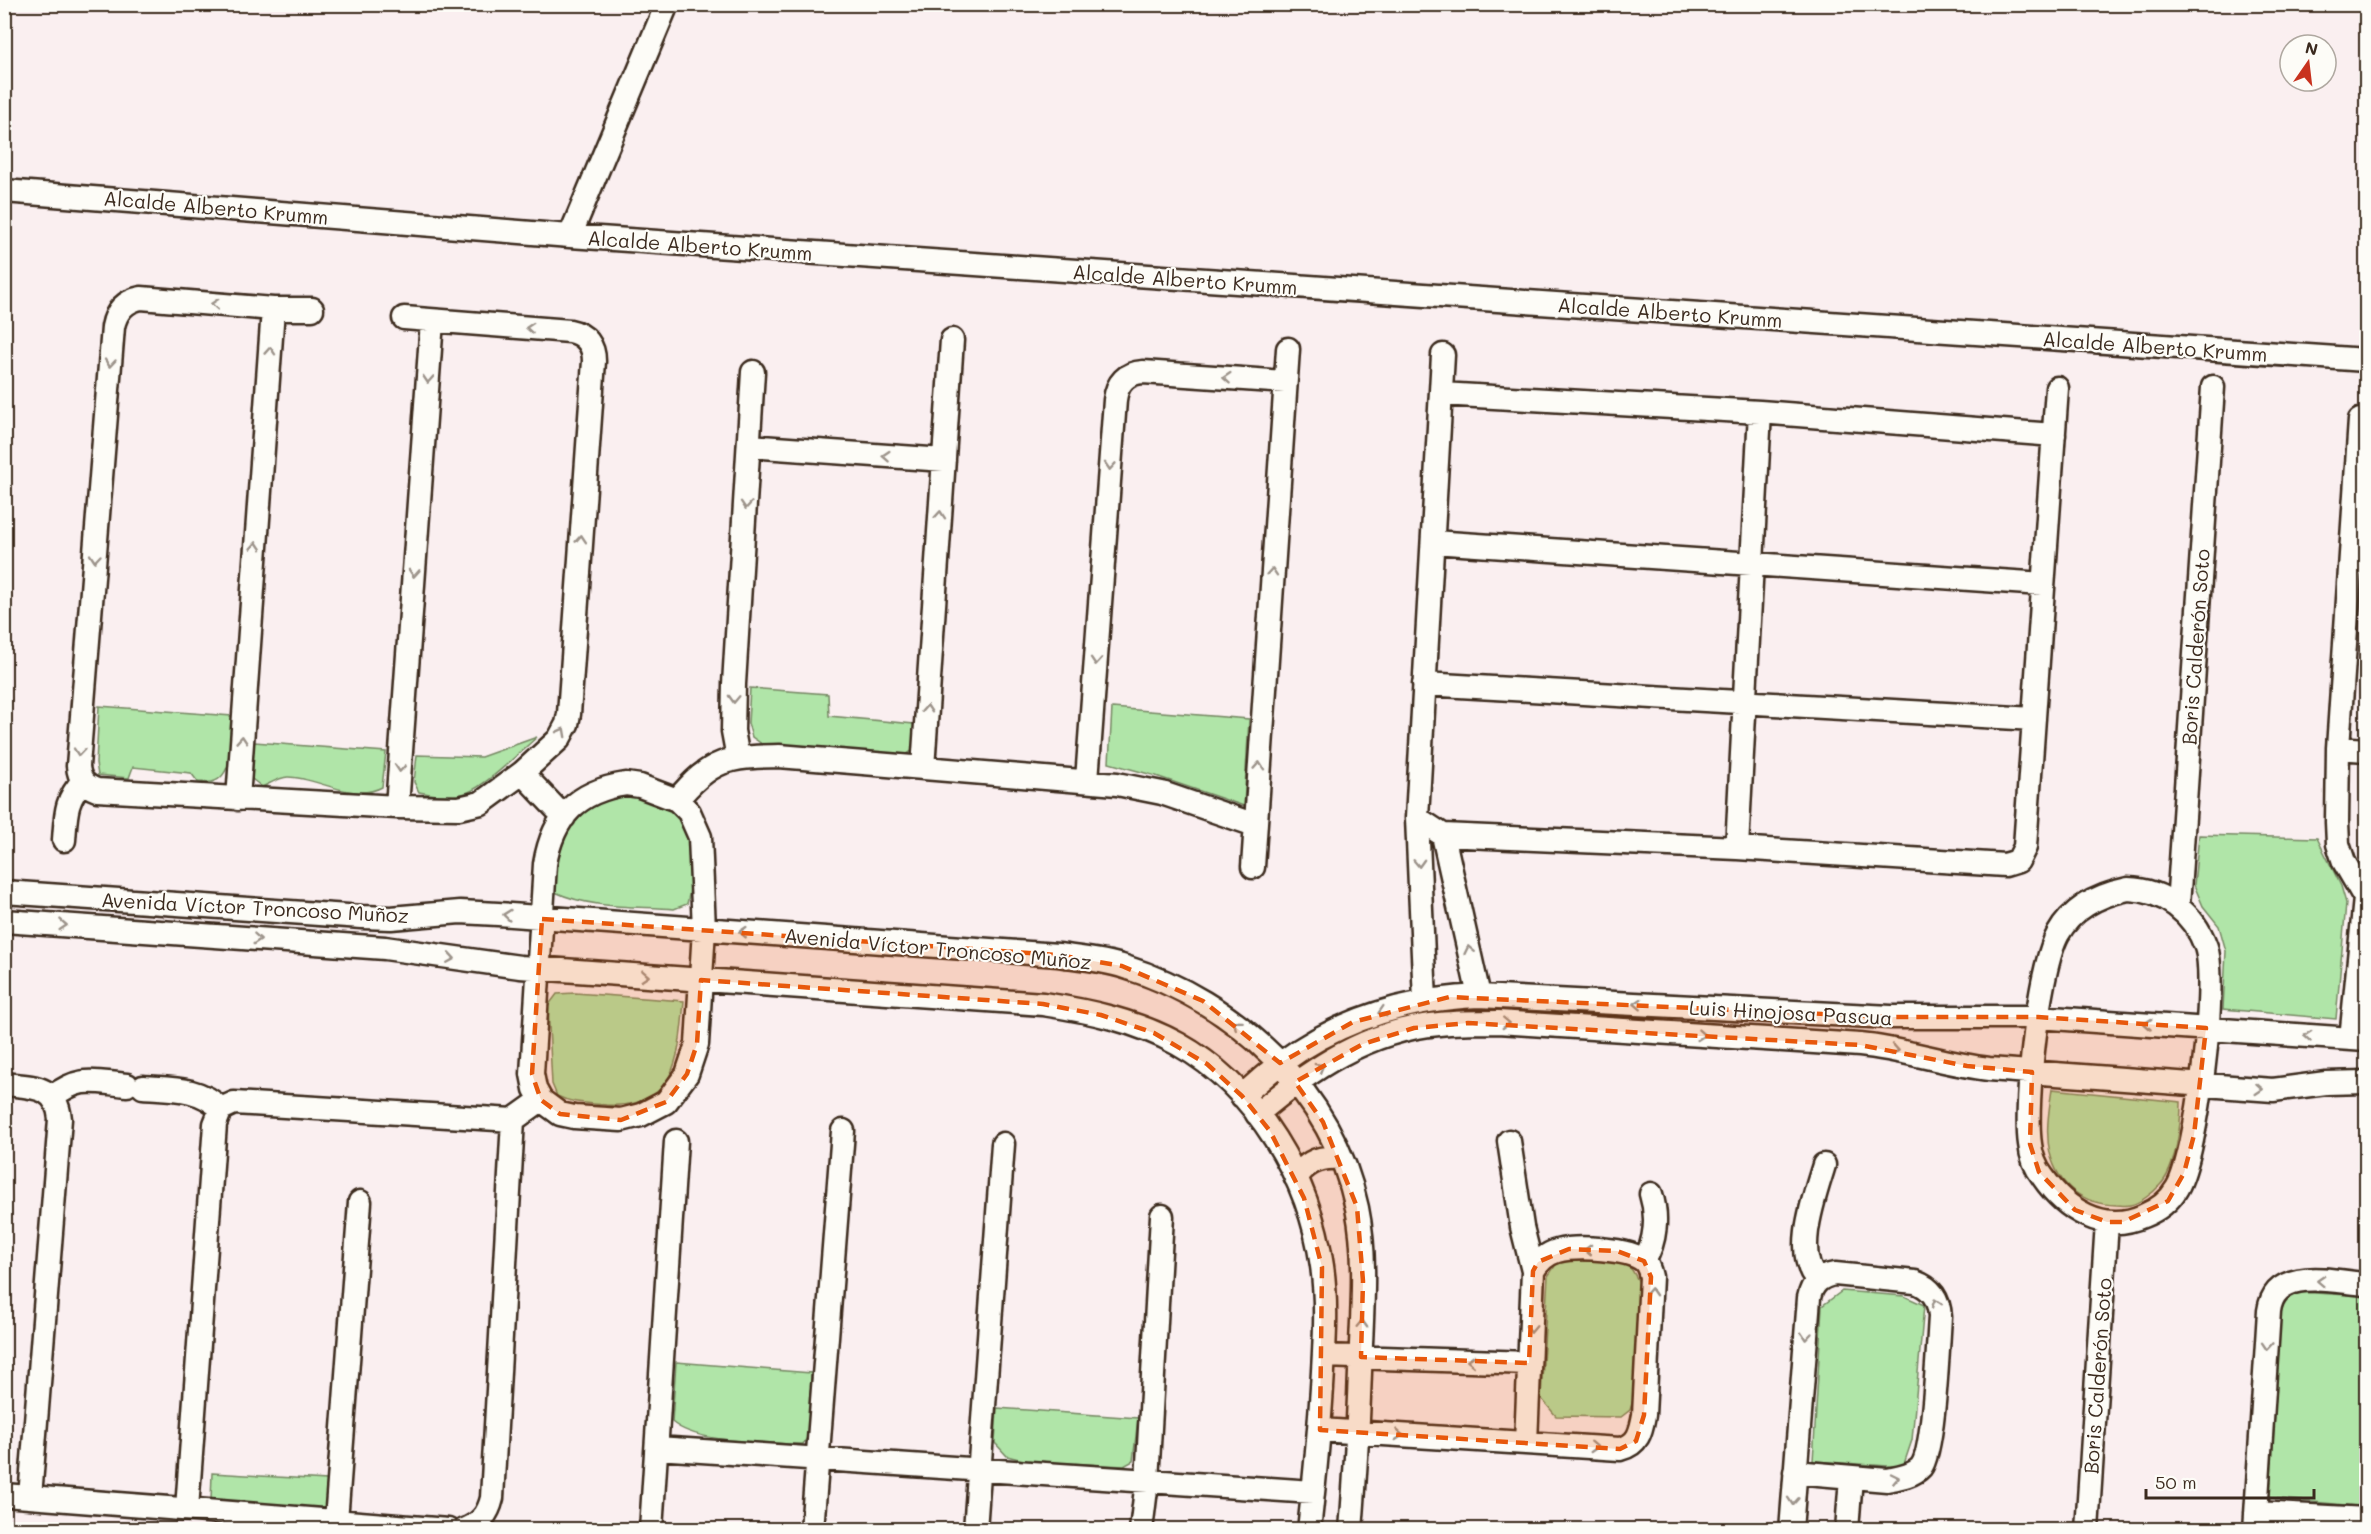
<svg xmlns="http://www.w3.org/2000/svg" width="2371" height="1534" font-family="Mali,sans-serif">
	<rect width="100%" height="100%" fill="#faeff0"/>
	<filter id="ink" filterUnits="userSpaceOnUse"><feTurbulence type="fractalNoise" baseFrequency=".0167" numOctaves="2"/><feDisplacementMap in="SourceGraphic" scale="12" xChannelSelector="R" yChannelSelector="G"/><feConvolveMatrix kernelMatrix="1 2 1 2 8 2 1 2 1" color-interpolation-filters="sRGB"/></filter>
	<g filter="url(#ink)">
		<path fill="#b0e5a8" stroke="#768863" stroke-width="1.5" d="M750,688L828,694L829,716L914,724L912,751L904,756L762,744L752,737L748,723Z
			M99,706L232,716C230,735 236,776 212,782C208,783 202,782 198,782L191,773L133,767L129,778L98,775L96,763Z
			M1112,708L1249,719L1244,806L1156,776L1109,763Z
			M537,737C520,752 486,786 466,793C452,798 433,795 419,792L414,782L417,755L481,757Z
			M254,742L386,752L382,787C353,803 317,777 288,777C280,777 269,784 262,787L252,779Z
			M638,796C651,799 667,802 676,813C696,836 694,876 687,904L674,909C635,906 591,909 555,892L556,865L567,832L584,812L609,798Z
			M2199,835L2317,838L2341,886L2346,903L2336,1019L2223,1009L2226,951L2219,926L2203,906L2194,885Z
			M575,993L684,1001C679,1056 677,1110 606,1105C589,1103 573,1104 557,1096L552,1084L548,1006L557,994Z
			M2052,1089L2181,1102C2181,1124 2176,1169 2160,1185C2153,1193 2140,1203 2130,1205C2126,1206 2120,1205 2116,1205C2083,1204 2058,1186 2050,1153C2045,1132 2049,1110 2052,1089Z
			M1562,1261H1621L1632,1270L1639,1282L1633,1400L1630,1410L1621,1417L1556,1416L1541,1398L1548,1276L1555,1266Z
			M1842,1291L1904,1296L1924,1305L1912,1440L1903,1467L1813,1461L1822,1306Z
			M2298,1292L2366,1296V1507L2270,1498L2280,1310L2286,1296Z
			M676,1362L811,1373L809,1435L803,1444H789C757,1441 696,1443 672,1422Z
			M997,1408L1138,1418L1133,1461L1124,1466L1027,1461L1007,1456L995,1443Z
			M212,1473L327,1480L326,1508L211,1501Z"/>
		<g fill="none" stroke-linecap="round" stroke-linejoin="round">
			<defs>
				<path id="street" d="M4,191L570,236L2366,360
					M570,236L667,4
					M312,309H273L141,298C125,301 116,311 113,327L78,766C79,779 85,786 97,790L397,807L459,808L481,803L522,773L559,739L567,724L569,714L594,361C594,346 586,334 570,331L404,318
					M1441,394L1760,412L2054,435
					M749,446L944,460
					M1433,542L2043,584
					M1424,684L2034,719
					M2338,748L2366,750
					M738,758L733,731L734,684L753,372
					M923,768L952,340
					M522,773L564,817
					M1087,780L1115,400C1117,383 1126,373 1143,372L1285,382
					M626,784L640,786L677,800L689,812L700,837L704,929L697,1044L687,1074L666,1102L641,1115L621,1120L574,1117L560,1114L541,1100L535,1089L532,1074L545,864C553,816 578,791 626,784Z
					M238,799L273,309
					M677,800C711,759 728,757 779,756L1117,784L1162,793L1255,825
					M397,807L432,321
					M1417,818L1443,835L1737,848L2005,865L2018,861L2025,847L2057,388
					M1443,835L1479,996
					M64,840C66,815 65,800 83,781
					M1737,848L1760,412
					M1253,867L1288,349
					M2128,889C2164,890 2194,913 2206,947C2218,983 2197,1155 2177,1188C2169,1202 2158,1210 2143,1216C2103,1234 2065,1209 2043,1177C2036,1168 2031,1155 2030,1144C2024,1104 2039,968 2058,934C2073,907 2099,895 2128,889Z
					M4,892L362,917L391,918L460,912L498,914L1058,955C1080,958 1104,960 1125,967C1235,1001 1332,1091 1357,1208C1366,1252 1363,1298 1361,1344C1359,1406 1356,1468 1351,1530
					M2178,906L2213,387
					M4,921L385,948L520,967L1043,1004C1090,1011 1136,1021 1178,1044C1257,1088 1310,1179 1322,1266C1327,1301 1325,1336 1323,1371C1320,1424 1315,1477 1309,1530
					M1425,1001L1417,818L1443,355
					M2351,1039L2365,898L2344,862L2338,844L2337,822L2338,748L2360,420
					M4,1084C32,1087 57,1085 60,1119L30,1497
					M143,1087C171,1089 200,1087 221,1109
					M1242,1096C1255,1085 1267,1073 1281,1063C1339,1020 1407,999 1479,996L1891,1017H2038L2366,1040
					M52,1097C81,1075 93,1082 127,1085
					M1257,1114C1309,1070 1368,1030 1439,1024C1458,1022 1479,1022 1498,1022L1860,1045C1904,1049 1945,1064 1989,1069L2273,1090L2326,1083L2366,1082
					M1509,1141L1522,1227L1533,1271
					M1296,1178C1306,1162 1321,1156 1340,1158
					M1644,1261C1656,1241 1658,1216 1651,1194
					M1818,1280C1792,1256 1815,1195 1824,1165
					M1324,1356L1529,1363
					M1320,1430L1620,1449C1638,1445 1641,1432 1644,1415L1651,1277C1650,1272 1648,1265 1644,1261C1629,1248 1576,1246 1557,1251C1546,1254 1539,1261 1533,1271L1526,1443
					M657,1448L1313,1492
					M4,1495L448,1530
					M187,1509L215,1124L221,1109L234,1103L513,1120L541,1100
					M2256,1513L2366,1519
					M336,1521L360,1202
					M464,1530C480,1524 488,1515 492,1498L513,1120
					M651,1530L676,1141
					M812,1530L843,1131
					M975,1530L1003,1144
					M1141,1530L1147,1481L1162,1216
					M1791,1530L1809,1298C1812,1283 1821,1276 1835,1274L1915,1282C1932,1288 1939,1299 1940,1317C1938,1344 1934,1451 1921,1467C1913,1476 1898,1478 1887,1480L1795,1472
					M1847,1530L1851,1477
					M2087,1530L2107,1222
					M2255,1530L2269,1311C2275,1265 2335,1282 2366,1284"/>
			</defs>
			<use href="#street" stroke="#3b2a1e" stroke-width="27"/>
			<use href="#street" stroke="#fdfcf7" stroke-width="22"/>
		</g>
		<defs><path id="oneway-chevron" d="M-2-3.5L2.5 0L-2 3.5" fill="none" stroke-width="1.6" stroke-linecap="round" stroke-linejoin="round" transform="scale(1.5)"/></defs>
		<g stroke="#9c938a">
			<use href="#oneway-chevron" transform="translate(215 304) rotate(-175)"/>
			<use href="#oneway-chevron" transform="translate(530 328) rotate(-176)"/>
			<use href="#oneway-chevron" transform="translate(270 351) rotate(-86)"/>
			<use href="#oneway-chevron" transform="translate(110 363) rotate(95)"/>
			<use href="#oneway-chevron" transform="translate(1227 378) rotate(-176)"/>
			<use href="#oneway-chevron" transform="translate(428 379) rotate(94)"/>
			<use href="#oneway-chevron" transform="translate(886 456) rotate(-176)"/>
			<use href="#oneway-chevron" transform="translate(1110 466) rotate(94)"/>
			<use href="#oneway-chevron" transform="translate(746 505) rotate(94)"/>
			<use href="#oneway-chevron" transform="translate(940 515) rotate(-86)"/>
			<use href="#oneway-chevron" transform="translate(581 539) rotate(-86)"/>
			<use href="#oneway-chevron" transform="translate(256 546) rotate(-86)"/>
			<use href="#oneway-chevron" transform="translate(95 558) rotate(95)"/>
			<use href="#oneway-chevron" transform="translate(1272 572) rotate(-86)"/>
			<use href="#oneway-chevron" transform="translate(414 573) rotate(94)"/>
			<use href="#oneway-chevron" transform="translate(1096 661) rotate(94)"/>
			<use href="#oneway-chevron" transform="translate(734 699) rotate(92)"/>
			<use href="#oneway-chevron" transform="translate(927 709) rotate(-86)"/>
			<use href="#oneway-chevron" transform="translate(562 732) rotate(-62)"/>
			<use href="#oneway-chevron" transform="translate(242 740) rotate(-86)"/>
			<use href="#oneway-chevron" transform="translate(79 752) rotate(95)"/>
			<use href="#oneway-chevron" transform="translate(1259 766) rotate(-86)"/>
			<use href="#oneway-chevron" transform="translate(400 768) rotate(94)"/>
			<use href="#oneway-chevron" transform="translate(1419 863) rotate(88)"/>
			<use href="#oneway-chevron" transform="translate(507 915) rotate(-174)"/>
			<use href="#oneway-chevron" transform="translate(63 925) rotate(4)"/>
			<use href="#oneway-chevron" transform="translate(743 932) rotate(-176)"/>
			<use href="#oneway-chevron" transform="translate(257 939) rotate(4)"/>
			<use href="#oneway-chevron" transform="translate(1469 950) rotate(-102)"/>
			<use href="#oneway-chevron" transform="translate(451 958) rotate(9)"/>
			<use href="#oneway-chevron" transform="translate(645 976) rotate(4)"/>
			<use href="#oneway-chevron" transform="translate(1638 1004) rotate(-177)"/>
			<use href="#oneway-chevron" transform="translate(1382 1012) rotate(163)"/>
			<use href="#oneway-chevron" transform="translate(1506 1023) rotate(3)"/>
			<use href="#oneway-chevron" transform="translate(1237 1024) rotate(-140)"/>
			<use href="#oneway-chevron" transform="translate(2148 1024) rotate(-176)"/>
			<use href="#oneway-chevron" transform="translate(1701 1035) rotate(4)"/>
			<use href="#oneway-chevron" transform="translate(2308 1036) rotate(-176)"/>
			<use href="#oneway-chevron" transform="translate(1895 1050) rotate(10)"/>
			<use href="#oneway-chevron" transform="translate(1320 1067) rotate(-30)"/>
			<use href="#oneway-chevron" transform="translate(2259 1089) rotate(4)"/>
			<use href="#oneway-chevron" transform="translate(1588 1250) rotate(-178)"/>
			<use href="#oneway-chevron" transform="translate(2321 1281) rotate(-177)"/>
			<use href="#oneway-chevron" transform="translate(1651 1292) rotate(-87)"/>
			<use href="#oneway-chevron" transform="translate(1936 1303) rotate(-109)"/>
			<use href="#oneway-chevron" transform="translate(1362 1324) rotate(-88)"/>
			<use href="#oneway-chevron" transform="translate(1531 1329) rotate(92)"/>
			<use href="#oneway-chevron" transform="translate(1806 1336) rotate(95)"/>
			<use href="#oneway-chevron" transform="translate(2267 1346) rotate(94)"/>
			<use href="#oneway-chevron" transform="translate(1471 1361) rotate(-178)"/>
			<use href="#oneway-chevron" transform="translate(1399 1435) rotate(4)"/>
			<use href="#oneway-chevron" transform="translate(1594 1447) rotate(3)"/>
			<use href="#oneway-chevron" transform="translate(1895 1478) rotate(-12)"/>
			<use href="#oneway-chevron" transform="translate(1793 1501) rotate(94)"/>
		</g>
	</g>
	<path fill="#e8590c" fill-opacity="0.2" stroke="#e8590c" stroke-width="4.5" stroke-dasharray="12 8" stroke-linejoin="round" d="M542,919L1058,955L1122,966L1203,1001L1280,1063L1353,1022L1449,997L1891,1017H2038L2206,1028L2194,1135L2184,1173L2168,1201L2123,1222H2107L2075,1210L2039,1172L2030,1144L2032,1072L1967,1066L1860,1045L1468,1023L1414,1028L1363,1044L1295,1082L1323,1122L1357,1207L1363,1281L1361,1357L1529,1363L1533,1271L1538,1262L1569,1249L1617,1251L1644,1261L1651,1277L1644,1415L1636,1441L1620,1449L1320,1430L1322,1267L1304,1198L1270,1131L1242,1096L1207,1064L1154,1033L1101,1015L1043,1004L701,980L697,1044L687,1074L666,1102L621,1120L560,1114L541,1100L532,1074Z"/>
	<g text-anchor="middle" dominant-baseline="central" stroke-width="4.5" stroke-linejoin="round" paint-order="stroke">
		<g font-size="20" fill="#3b2a1e" stroke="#fdfcf7">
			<text transform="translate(216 207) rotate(5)">Alcalde Alberto Krumm</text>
			<text transform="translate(700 245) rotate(4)">Alcalde Alberto Krumm</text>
			<text transform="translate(1185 279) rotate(4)">Alcalde Alberto Krumm</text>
			<text transform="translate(1670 312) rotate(4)">Alcalde Alberto Krumm</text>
			<text transform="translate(2155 346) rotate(4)">Alcalde Alberto Krumm</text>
			<text transform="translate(2195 647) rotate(-86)">Boris Calderón Soto</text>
			<text transform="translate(255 907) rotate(3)">Avenida Víctor Troncoso Muñoz</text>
			<text transform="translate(938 948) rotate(5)">Avenida Víctor Troncoso Muñoz</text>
			<text transform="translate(1791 1012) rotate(3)">Luis Hinojosa Pascua</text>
			<text transform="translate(2097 1376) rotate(-86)">Boris Calderón Soto</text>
		</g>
	</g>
	<rect width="2371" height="1534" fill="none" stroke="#fdfcf7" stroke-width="24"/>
	<rect x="12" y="12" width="2347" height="1510" fill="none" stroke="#3b2a1e" stroke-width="2" filter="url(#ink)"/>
	<g transform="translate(2308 63) rotate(14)"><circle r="28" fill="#fdfcf7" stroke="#afa8a0" stroke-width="1.5"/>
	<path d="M0-4.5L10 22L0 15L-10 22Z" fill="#c8321e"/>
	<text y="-9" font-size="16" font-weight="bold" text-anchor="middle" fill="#3b2a1e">N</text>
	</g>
	<path d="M2146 1489v9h168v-9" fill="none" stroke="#3b2a1e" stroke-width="3"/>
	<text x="2155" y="1489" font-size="18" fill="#3b2a1e" stroke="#fdfcf7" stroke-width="4.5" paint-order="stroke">50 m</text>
</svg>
